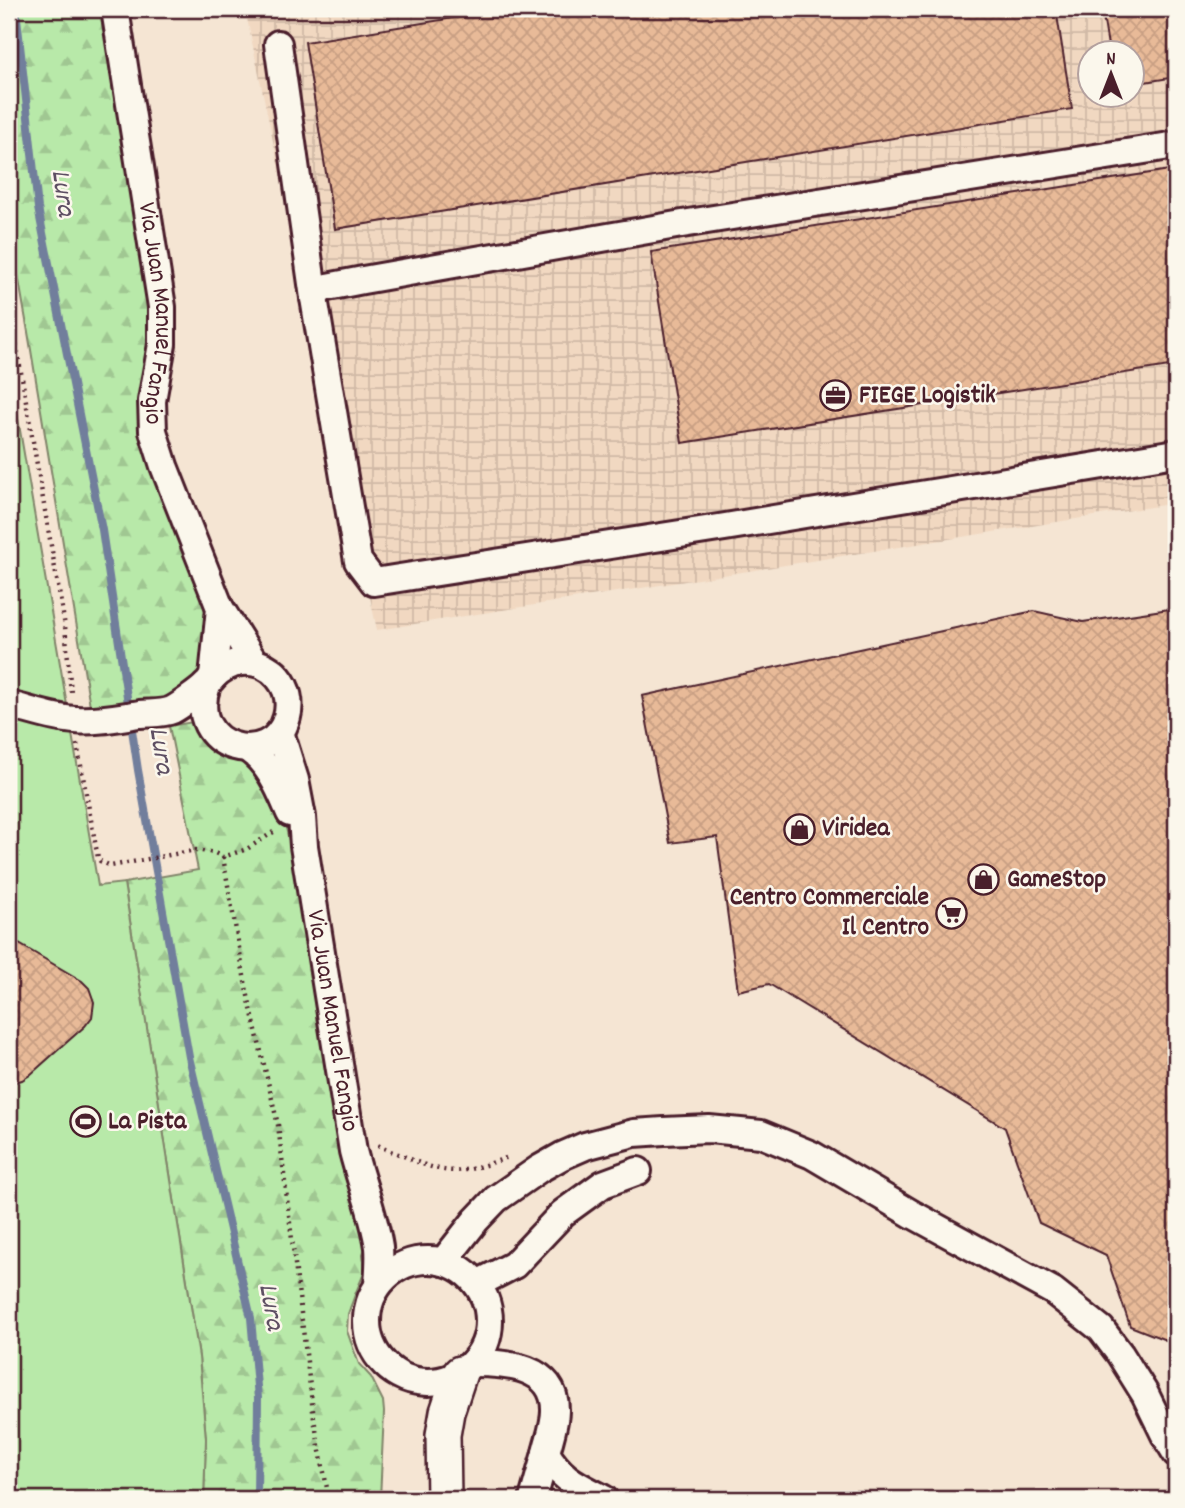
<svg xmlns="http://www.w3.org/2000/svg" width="1185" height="1508" font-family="Dekko,sans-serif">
	<defs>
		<pattern id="industrial-grid" width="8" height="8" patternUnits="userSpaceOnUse" patternTransform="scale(1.75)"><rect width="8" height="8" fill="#f1d8c1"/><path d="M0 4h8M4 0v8" fill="none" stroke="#d0b9a6"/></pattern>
		<pattern id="forest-firs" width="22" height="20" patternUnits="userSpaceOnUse" patternTransform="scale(1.75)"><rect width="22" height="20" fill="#b8e9a9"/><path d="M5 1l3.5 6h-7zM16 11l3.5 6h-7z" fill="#a0c792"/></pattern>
		<pattern id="building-cross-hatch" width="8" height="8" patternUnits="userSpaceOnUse" patternTransform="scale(1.75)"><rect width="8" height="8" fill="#e8ba98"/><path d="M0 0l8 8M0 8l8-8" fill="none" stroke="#c89f83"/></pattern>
	</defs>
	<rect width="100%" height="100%" fill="#f5e5d3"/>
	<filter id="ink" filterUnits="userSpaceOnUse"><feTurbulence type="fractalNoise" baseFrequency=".0143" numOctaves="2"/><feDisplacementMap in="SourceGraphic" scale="14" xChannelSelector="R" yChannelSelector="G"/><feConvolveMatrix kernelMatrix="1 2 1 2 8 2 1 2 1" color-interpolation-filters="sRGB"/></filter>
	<g filter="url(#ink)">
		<path fill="url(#industrial-grid)" fill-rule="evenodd" d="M245,9H1176V503L377,630ZM1090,52H1132V94H1090Z"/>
		<path fill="url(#forest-firs)" stroke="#81846a" stroke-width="2" d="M9,9H104L151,307L155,470L207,610L205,676L171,700L90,706L27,326L9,224Z
			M193,722C212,749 219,760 254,764L279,800L290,844L346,1179L351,1198L363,1224L366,1245L363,1254L365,1271L356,1292L348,1314L347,1331L359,1364L371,1377L383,1401L384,1412L380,1499H204L206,1439L199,1357L124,883L198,870L169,726Z"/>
		<path fill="#b8e9a9" stroke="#81846a" stroke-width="2" d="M9,366L98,886L124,883L199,1357L206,1439L204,1499H9Z"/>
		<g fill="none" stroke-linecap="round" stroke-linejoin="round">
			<path stroke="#717e9c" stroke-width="8" d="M16,9L38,208L102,530L138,770L189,1057L251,1318L258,1398L257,1499"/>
		</g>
		<path fill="url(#building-cross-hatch)" stroke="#4a1f2b" stroke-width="2" d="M509,9H1056L1072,109L335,229L305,42Z
			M1102,9H1176V77L1132,84V52H1109Z
			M1176,169V365L682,443L651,252Z
			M1176,608V1344L1130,1326L1106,1255L1039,1223L1005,1128L769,984L738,991L717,837L670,843L642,696L1034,611L1083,622Z
			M9,938L82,981L89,988L94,1002L92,1017L85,1026L30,1075L22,1080L9,1084Z"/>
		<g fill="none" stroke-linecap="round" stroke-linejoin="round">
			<defs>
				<g id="minor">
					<path id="s1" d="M115,9L162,307V344L152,401L153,431L164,466L220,608L254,662"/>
					<path d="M278,44L314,298"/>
					<path d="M1176,145L682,224L363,280L322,288L314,298L358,561L374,582L725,527L1176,453"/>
					<path d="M213,677L220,608"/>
					<path d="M9,705C30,710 54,719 76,720C97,722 119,717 140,714C150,713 163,714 172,710C178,707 201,691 206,685C209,683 211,679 213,677C219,670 231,663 241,662C271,659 295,687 287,717C273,771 184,750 207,685"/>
					<path id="s2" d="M280,732L295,780L302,817L304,846L353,1151C361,1183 374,1214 379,1247C380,1259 379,1272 378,1285"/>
					<path d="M247,748C269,763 279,788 290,813"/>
					<circle cx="428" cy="1321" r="61"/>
					<path d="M443,1262L476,1220L496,1199L539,1169L562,1156L585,1146L634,1133L664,1131L709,1129L761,1134L812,1155L912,1214L1053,1291L1101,1329L1120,1354L1145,1394L1165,1435L1176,1453"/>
					<path d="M477,1284L514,1265L563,1213L603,1184L638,1171"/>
					<path d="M473,1363C506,1363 556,1366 555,1411C555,1424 549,1440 546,1453C562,1480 578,1485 604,1499"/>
					<path d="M533,1499L546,1453"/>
				</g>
				<path id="major" d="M444,1499L443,1435L447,1412L460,1373"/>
			</defs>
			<use href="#minor" stroke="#4a1f2b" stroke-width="32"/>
			<use href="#major" stroke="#4a1f2b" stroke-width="38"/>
			<path stroke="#4a1f2b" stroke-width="4.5" stroke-dasharray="2 5" stroke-linecap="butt" d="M9,303L65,626L71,693
				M77,744L98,858L100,861L111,866L196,850L215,853L223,857L247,849L275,831
				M223,857L246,987L278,1125L314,1419L329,1499
				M378,1145C387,1151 398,1153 408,1158C452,1178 465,1172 509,1157"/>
			<use href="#minor" stroke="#fbf7ec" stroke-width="26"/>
			<use href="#major" stroke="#fbf7ec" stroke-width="33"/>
		</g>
	</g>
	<defs>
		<symbol id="office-ring" viewBox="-11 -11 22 22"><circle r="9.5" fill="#fbf7ec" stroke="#4a1f2b" stroke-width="1.5"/><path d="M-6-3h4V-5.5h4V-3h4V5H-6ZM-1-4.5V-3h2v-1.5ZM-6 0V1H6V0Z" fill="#4a1f2b"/></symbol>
		<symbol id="shop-ring" viewBox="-11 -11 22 22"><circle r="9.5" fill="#fbf7ec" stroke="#4a1f2b" stroke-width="1.5"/><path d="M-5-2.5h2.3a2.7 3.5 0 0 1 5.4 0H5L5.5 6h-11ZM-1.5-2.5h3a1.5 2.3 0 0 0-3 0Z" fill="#4a1f2b"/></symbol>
		<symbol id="supermarket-ring" viewBox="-11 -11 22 22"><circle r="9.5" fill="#fbf7ec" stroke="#4a1f2b" stroke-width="1.5"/><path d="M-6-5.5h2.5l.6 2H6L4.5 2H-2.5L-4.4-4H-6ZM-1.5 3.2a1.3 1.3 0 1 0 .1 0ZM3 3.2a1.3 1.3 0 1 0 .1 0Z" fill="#4a1f2b"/></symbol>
		<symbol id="stadium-ring" viewBox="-11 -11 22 22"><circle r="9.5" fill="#fbf7ec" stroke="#4a1f2b" stroke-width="1.5"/><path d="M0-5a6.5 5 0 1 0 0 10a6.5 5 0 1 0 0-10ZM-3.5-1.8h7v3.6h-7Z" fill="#4a1f2b"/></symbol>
	</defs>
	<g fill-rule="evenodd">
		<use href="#office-ring" x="818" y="378" width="35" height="35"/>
		<use href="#shop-ring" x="782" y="812" width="35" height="35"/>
		<use href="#shop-ring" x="966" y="862" width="35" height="35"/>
		<use href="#supermarket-ring" x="934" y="896" width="35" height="35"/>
		<use href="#stadium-ring" x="68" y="1104" width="35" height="35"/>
	</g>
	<g text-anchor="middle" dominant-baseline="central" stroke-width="5" stroke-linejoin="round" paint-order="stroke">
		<g font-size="26" fill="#4a1f2b" stroke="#fbf7ec">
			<text stroke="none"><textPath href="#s1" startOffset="308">Via Juan Manuel Fangio</textPath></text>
			<text stroke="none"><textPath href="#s2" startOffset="294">Via Juan Manuel Fangio</textPath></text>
		</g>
		<g font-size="26" font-weight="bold" fill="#4a1f2b" stroke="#fbf7ec" text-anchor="start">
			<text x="859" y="396">FIEGE Logistik</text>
			<text x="822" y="829">Viridea</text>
			<text x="1007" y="880">GameStop</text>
			<text x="929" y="898" text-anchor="end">Centro Commerciale<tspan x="929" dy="30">Il Centro</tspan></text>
			<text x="108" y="1122">La Pista</text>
		</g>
		<g font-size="28" font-style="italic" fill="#5e4f63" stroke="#fbf7ec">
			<text transform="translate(61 193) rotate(82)">Lura</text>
			<text transform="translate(159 751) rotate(81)">Lura</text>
			<text transform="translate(269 1307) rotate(80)">Lura</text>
		</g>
	</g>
	<rect width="1185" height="1508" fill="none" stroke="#fbf7ec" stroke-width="35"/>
	<rect x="18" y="18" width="1150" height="1473" fill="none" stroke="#4a1f2b" stroke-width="2.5" filter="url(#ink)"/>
	<g transform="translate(1111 74)"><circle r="33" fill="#fbf7ec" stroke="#b4a19f" stroke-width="2"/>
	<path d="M0-5L12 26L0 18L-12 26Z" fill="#4a1f2b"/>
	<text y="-10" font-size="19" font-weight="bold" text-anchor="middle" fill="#4a1f2b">N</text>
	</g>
</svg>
